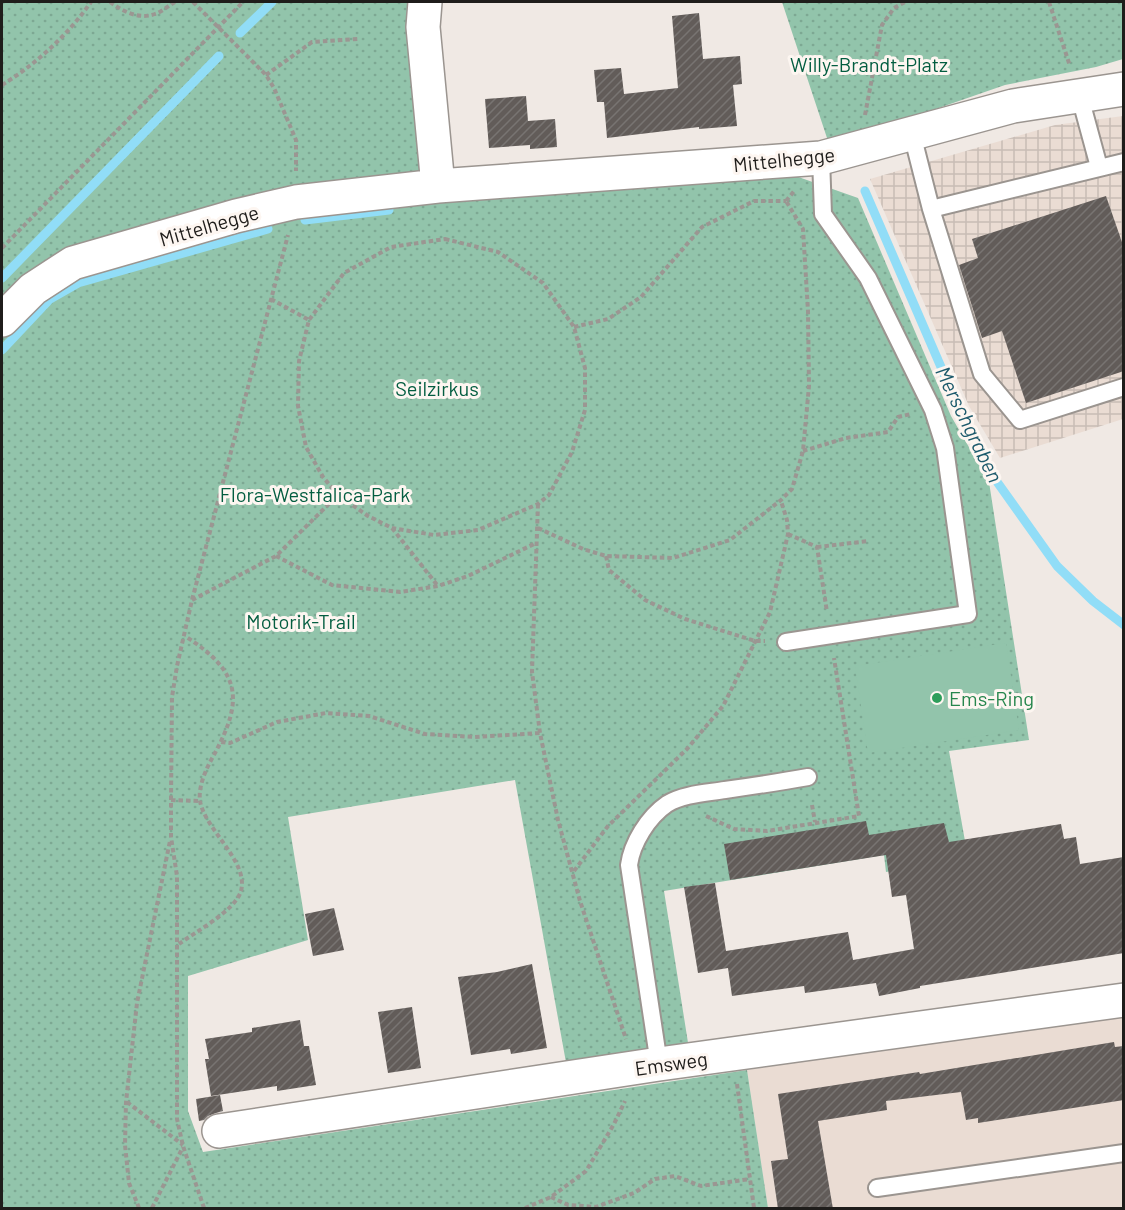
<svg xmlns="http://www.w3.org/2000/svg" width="1125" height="1210" font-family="Barlow,sans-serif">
	<defs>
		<pattern id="industrial-grid" width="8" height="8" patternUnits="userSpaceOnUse" patternTransform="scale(1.5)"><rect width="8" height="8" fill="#eadcd3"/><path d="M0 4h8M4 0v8" fill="none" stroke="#c8bcb5"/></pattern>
		<pattern id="green-dots" width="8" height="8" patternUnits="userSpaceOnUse" patternTransform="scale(1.5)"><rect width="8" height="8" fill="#92c4ab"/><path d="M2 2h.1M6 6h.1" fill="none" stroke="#7da893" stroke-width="1.8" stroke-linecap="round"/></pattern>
		<pattern id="building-hatch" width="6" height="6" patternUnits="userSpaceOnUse" patternTransform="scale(1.5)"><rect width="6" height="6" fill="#625c59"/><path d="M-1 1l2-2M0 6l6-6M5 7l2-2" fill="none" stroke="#787472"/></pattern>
	</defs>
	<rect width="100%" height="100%" fill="#f0e9e4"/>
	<path fill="#eadcd3" d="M1123,1015V1208H768L747,1070Z"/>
	<path fill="url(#industrial-grid)" d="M1123,116V419L1000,458L969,406L870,179L1055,125Z"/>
	<path fill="url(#green-dots)" d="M2,2H416L429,201L787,173L858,198L951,416L989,482L1029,740L949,751L968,858L886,872L884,855L664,891L689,1049L567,1068L515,780L288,817L308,940L188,976V1111L203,1152L747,1070L768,1208H2Z
		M782,2H1123V59L1096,67L1005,85L907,119L828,141Z"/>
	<path fill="#92c4ab" d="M1006,643L1019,730L868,753L855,666Z"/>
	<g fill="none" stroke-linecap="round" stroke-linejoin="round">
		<path stroke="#91ddf7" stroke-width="9" d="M240,33L272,2
			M865,191L960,411L995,479L1057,566L1093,601L1124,625
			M305,220L389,210
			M2,278L219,56
			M2,350L50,299L78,283L268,229"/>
	</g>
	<path fill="url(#building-hatch)" d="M699,13L703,59L740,56L742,84L733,85L737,126L699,129V127L607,138L604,102H597L594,70L621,68L624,94L678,88L672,16Z
		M526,96L528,121L555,119L557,147L530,149V145L489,148L485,99Z
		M1106,196L1124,248V371L1026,403L1002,331L982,338L959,265L978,258L972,239Z
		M866,821L869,835L944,823L949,842L1061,824L1064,839L1076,837L1080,864L1124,857V953L920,986V988L879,996L876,983L805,993L804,986L732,996L728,968L698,973L684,887L715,883L726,951L848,932L853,960L914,949L906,895L892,897L886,855L730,880L724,844Z
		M334,908L344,950L313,956L305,914Z
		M532,964L547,1048L511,1054L510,1049L471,1055L458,977L497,972Z
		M412,1007L421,1068L388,1073L378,1012Z
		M300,1020L304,1046H309L316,1085L277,1091V1086L211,1096L205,1059H209L205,1039L252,1032V1028Z
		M1114,1042L1115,1047L1124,1046V1100L978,1123V1118L966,1120L961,1092L886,1101L887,1110L818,1121L833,1209H778L771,1161L788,1159L778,1094L919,1072L920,1074Z
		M220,1095L223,1111L216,1113L208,1116L204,1120L199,1121L196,1099Z"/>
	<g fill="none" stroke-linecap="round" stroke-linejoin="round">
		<defs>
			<path id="lane" d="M1080,97L1099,167
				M912,134L931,209L982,374L1020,420L1124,387
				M931,209L1124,162
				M786,642L968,614L945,448L933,410L868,278L823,214L821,158
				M659,1064L629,865C632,843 648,817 667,804C683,794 707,793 725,790C753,786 780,782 808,777
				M877,1188L1124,1153"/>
			<path id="street" d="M425,2L423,27L438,186
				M2,320L33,289L73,263L236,216L296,202L438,186L821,158L1013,106L1124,89
				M219,1131L659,1064L1124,1000"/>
		</defs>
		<use href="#lane" stroke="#9b9590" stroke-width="20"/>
		<use href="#street" stroke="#9b9590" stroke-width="36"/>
		<path stroke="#9b9692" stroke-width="4" stroke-dasharray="4.5 3" stroke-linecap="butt" d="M110,2C122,11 139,20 155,14C162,12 169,5 175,2
			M193,2L266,75L274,88L296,140V171
			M1049,2L1070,66
			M266,75L312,42L358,39
			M2,85C36,64 68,35 91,2
			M865,115L882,25L894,8L905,2
			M786,201L795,190
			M445,239L498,252L543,283L574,327L585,368V410L572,452L549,495L538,504L478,530L434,535L392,528L368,516L338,495L323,477L306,447L298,406L299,361L309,320L344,273L391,247Z
			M2,248L243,2
			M271,299L309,320
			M574,327L608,319L641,297L702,227L754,201H786
			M803,451L846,438L888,432L898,417L911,414
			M538,504L532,672L540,733L558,820L580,901L626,1039
			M392,528L438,586
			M538,528L583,549L606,556L673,558L730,540L781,500L792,489L803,451L809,386L808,311L803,229L786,201
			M788,534L817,547L827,612
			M817,547L869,541
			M276,556L332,585L400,592L438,586L468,576L536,543
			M606,556L609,570L645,600L685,619L755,641H765
			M192,600L276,556L338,495
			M221,742L230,743L277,722L326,713L369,716L425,734L475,737L540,733
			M171,800L200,801
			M812,805L815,822
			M706,816L734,829L767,831L859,816L834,658
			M574,871L608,826L687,749L723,706L770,612L788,534L787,520L781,501
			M179,944C195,932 235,911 241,891C249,861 205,830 200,801C198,785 207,767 215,753C245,697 239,671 185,636
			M737,1084L754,1208
			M127,1102L183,1145
			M551,1197L568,1205L596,1207L634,1193L655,1179L675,1176L701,1186L750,1179
			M139,1208L129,1183L125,1145L126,1102L137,1003L170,841
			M152,1208L183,1147
			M204,1208L183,1146L177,1119V876L171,837V800L172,697L177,666L192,600L288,235
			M525,1208L551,1197L586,1171L614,1124L625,1101"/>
		<use href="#lane" stroke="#fff" stroke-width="16"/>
		<use href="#street" stroke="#fff" stroke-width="33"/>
	</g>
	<circle fill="#2e9e5b" stroke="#fdf6f1" stroke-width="2" cx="937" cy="698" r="6"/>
	<g text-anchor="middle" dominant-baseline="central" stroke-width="6" stroke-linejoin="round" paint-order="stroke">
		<g font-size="20" fill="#035d40" stroke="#fdf6f1">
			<text x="869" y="64">Willy-Brandt-Platz</text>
			<text x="437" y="388">Seilzirkus</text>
			<text x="315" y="494">Flora-Westfalica-Park</text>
			<text x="301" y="621">Motorik-Trail</text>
		</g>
		<g font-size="20" fill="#1f1d1b" stroke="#fdf6f1">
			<text transform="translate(784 159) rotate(-6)">Mittelhegge</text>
			<text transform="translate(209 225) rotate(-16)">Mittelhegge</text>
			<text transform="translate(671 1063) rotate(-8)">Emsweg</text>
		</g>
		<g font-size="20" fill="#27864d" stroke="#fdf6f1" text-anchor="start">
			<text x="949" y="698">Ems-Ring</text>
		</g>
		<g font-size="21" font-style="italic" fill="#1d5a6c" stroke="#fdf6f1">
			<text transform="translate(970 424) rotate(64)">Merschgraben</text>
		</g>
	</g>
	<rect width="1125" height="1210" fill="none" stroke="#1f1d1b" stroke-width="6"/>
</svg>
